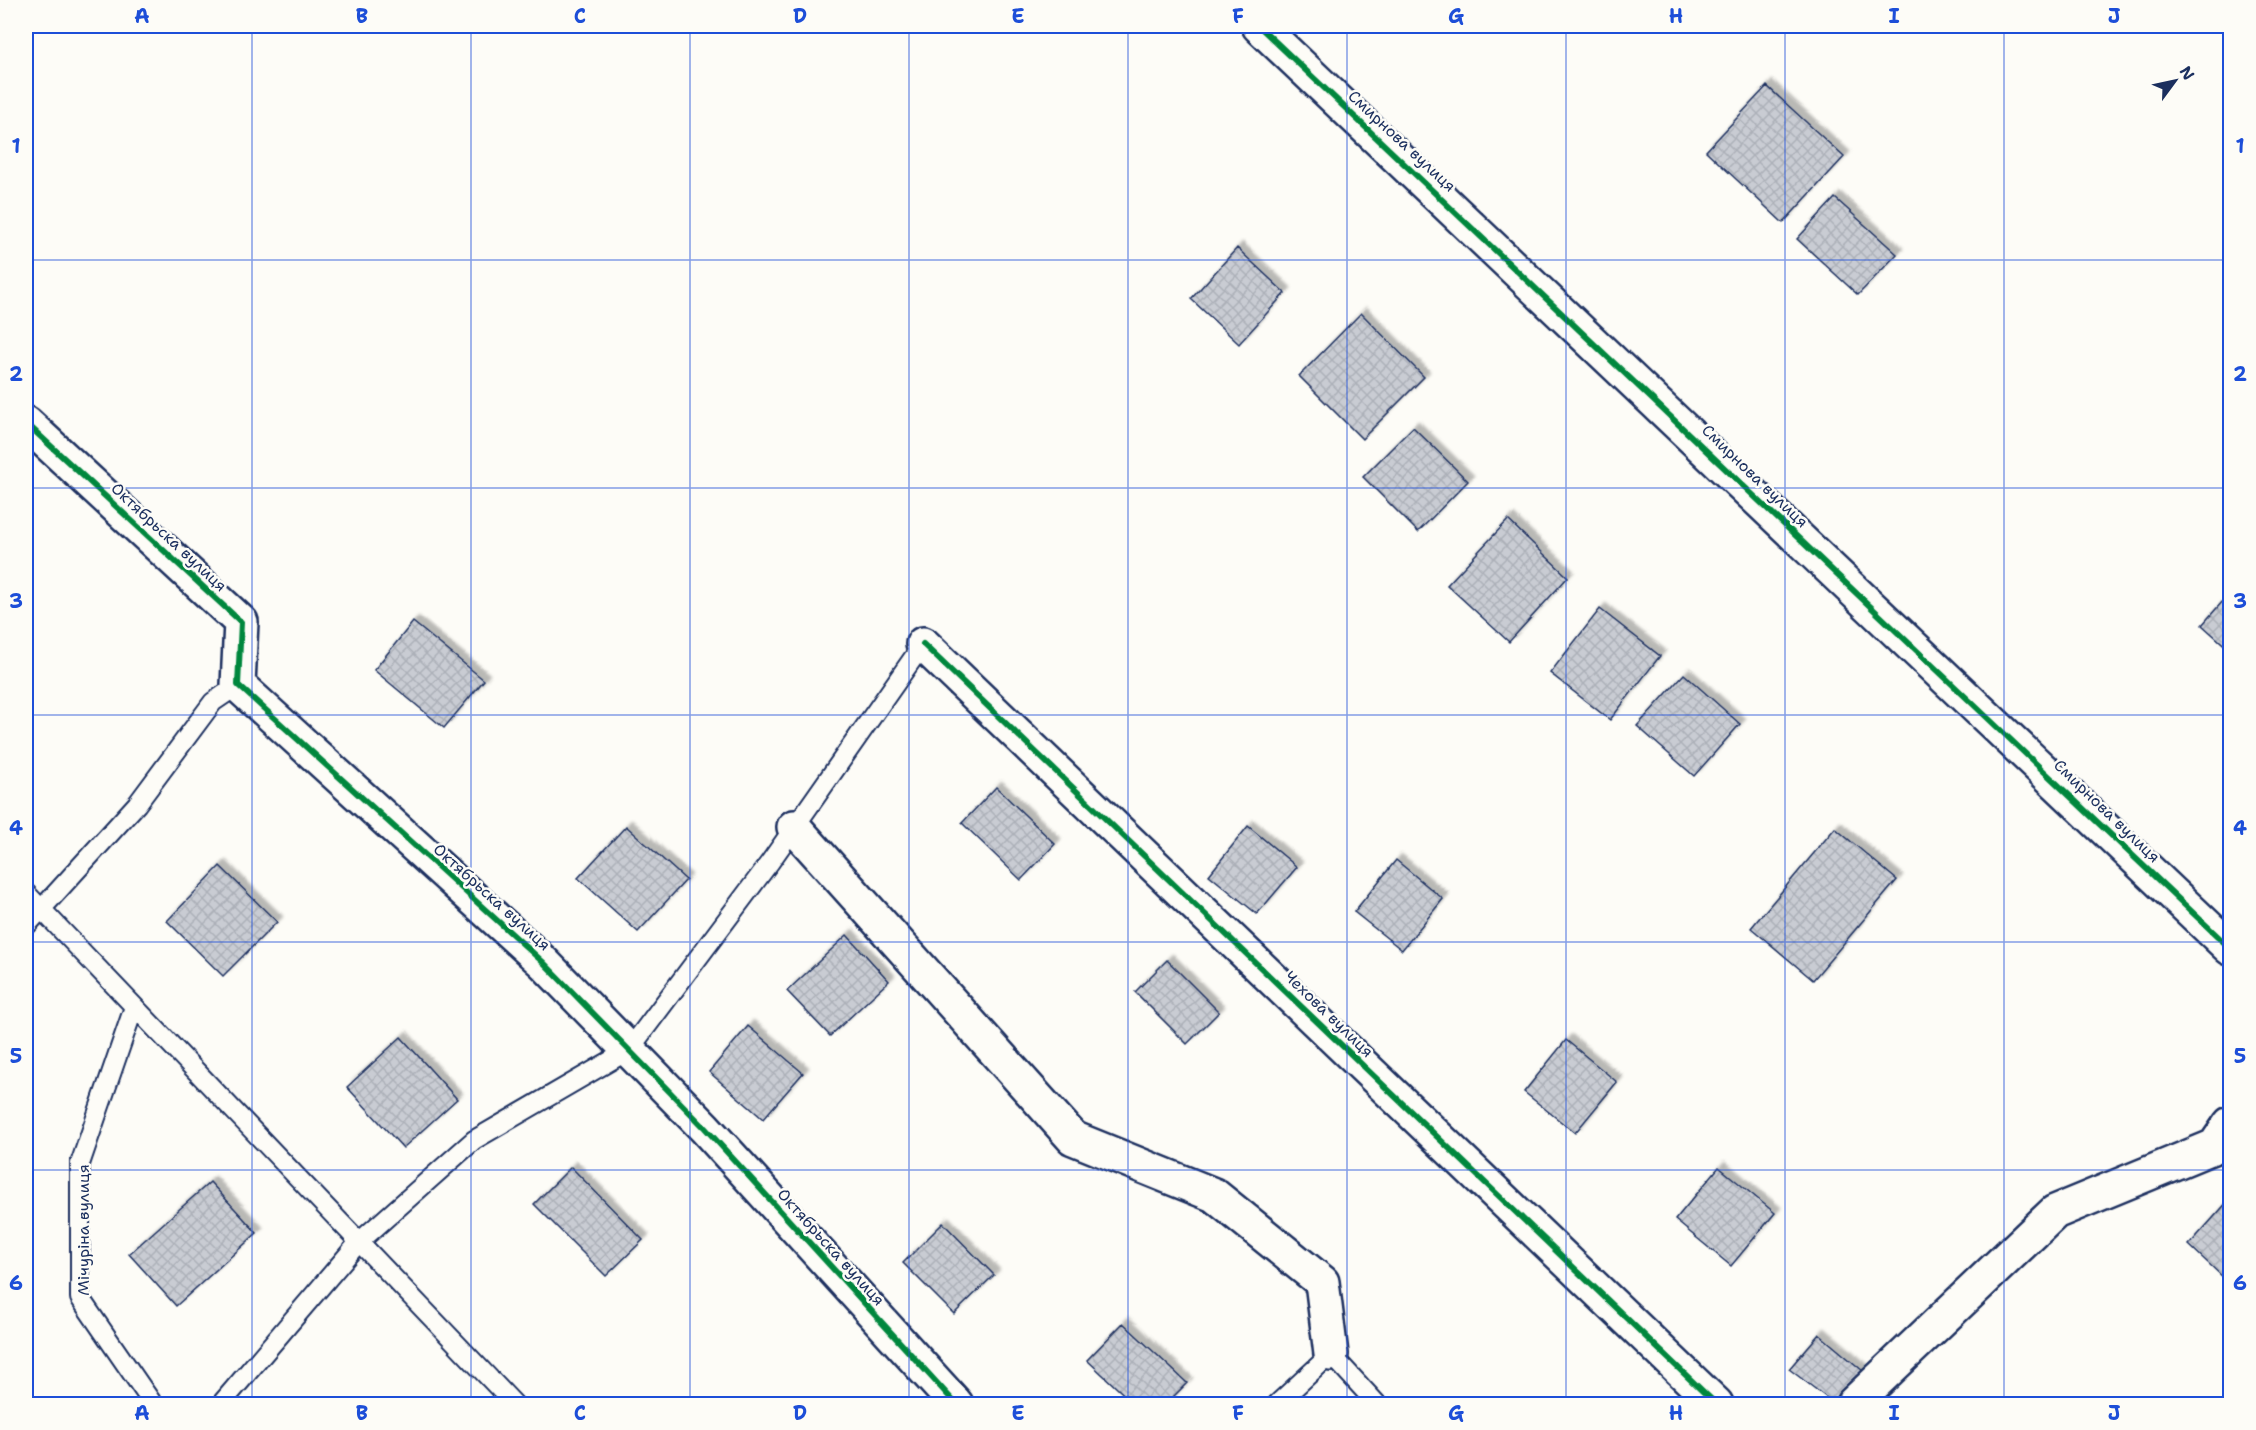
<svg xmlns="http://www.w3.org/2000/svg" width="2256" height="1430" font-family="'Shantell Sans',sans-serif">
	<defs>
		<pattern id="building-cross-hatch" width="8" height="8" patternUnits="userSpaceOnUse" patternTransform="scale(1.5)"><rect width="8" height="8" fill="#c9ccd3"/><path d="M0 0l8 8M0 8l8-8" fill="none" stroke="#acb0b8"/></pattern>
		<filter id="shadow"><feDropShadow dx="5.5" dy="-5.5" stdDeviation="1.5" flood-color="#0004"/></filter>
	</defs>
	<rect width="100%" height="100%" fill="#fdfcf7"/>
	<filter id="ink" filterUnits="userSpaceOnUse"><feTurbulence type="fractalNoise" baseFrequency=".0167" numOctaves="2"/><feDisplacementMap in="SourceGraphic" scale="12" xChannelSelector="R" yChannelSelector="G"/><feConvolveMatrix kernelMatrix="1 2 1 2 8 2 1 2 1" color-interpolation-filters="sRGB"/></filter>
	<g filter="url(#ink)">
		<path fill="url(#building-cross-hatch)" stroke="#1b2f5e" stroke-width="1.5" filter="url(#shadow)" d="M1767,86L1844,157L1783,223L1706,151Z
			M1835,198L1897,254L1858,295L1797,239Z
			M1237,248L1285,293L1239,344L1191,299Z
			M1361,313L1424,377L1362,439L1299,376Z
			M1413,427L1468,481L1418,532L1363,477Z
			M1508,520L1568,577L1509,642L1447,585Z
			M2230,593V650L2202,625Z
			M1600,609L1660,656L1610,720L1550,673Z
			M413,622L484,680L444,728L374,670Z
			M1684,674L1740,724L1694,776L1637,726Z
			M996,787L1055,844L1021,880L962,823Z
			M626,826L686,880L638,932L578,878Z
			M1248,826L1297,867L1257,914L1209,875Z
			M1835,828L1897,880L1813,980L1751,928Z
			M1396,860L1443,899L1402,950L1354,912Z
			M220,866L277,922L223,976L167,921Z
			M847,935L889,981L830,1036L787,991Z
			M1167,960L1219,1012L1187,1044L1135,992Z
			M748,1026L803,1073L763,1119L709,1072Z
			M401,1037L457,1099L403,1148L347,1087Z
			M1566,1040L1617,1082L1575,1133L1524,1092Z
			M571,1167L643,1240L606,1276L534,1204Z
			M1719,1167L1775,1213L1731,1266L1675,1220Z
			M210,1182L257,1233L176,1306L129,1254Z
			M2230,1199V1277L2227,1281L2189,1245Z
			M943,1223L994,1275L954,1314L903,1263Z
			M1123,1323L1187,1383L1166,1404H1134L1087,1360Z
			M1819,1334L1863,1371L1835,1404L1789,1369Z"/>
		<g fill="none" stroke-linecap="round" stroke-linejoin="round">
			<defs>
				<path id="service" d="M26,893L514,1404
					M26,926L137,804L213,702L238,685
					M134,1007L80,1164V1298L153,1404
					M221,1404L359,1242L474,1140L629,1050L770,862L923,644
					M1277,1404L1331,1354L1377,1404"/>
				<path id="minor" d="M1259,26L2230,948
					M26,423L241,622L238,685L544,963L705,1128L956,1404
					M923,644L1716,1404
					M794,827L1073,1138L1214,1195L1322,1282L1331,1354
					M1853,1404L2055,1212L2215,1146L2230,1124"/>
			</defs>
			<use href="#service" stroke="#1b2f5e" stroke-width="22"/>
			<use href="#minor" stroke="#1b2f5e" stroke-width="38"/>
			<use href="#service" stroke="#fdfcf7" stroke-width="18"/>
			<use href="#minor" stroke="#fdfcf7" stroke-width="33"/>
			<defs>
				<path id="cycleway" d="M1259,26L2230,948
					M26,423L241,622L238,685L544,963L705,1128L956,1404
					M923,644L1716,1404"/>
			</defs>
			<use href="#cycleway" stroke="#fdfcf7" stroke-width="10"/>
			<use href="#cycleway" stroke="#00873e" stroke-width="6"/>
		</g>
	</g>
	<path fill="none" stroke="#1d4ed8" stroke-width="1.5" stroke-opacity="0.55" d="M252,26V1404M471,26V1404M690,26V1404M909,26V1404M1128,26V1404M1347,26V1404M1566,26V1404M1785,26V1404M2004,26V1404M26,260H2230M26,488H2230M26,715H2230M26,942H2230M26,1170H2230"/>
	<g text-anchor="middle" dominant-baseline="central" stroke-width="5" stroke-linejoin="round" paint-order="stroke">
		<g font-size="16" fill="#1b2f5e" stroke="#fdfcf7">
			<text transform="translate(1402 141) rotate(43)">Смирнова вулиця</text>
			<text transform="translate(1755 476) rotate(44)">Смирнова вулиця</text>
			<text transform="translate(169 537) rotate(43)">Октябрьска вулиця</text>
			<text transform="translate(2107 811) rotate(44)">Смирнова вулиця</text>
			<text transform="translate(492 897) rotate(42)">Октябрьска вулиця</text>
			<text transform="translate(1329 1014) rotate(44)">Чехова вулиця</text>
			<text transform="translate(83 1230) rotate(-90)">Мічуріна вулиця</text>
			<text transform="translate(831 1247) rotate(48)">Октябрьска вулиця</text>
		</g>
	</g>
	<rect width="2256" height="1430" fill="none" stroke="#fdfcf7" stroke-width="66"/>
	<g transform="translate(2175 81) rotate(57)" stroke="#fdfcf7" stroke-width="4.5" paint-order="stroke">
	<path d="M0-4.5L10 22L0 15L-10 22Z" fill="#1b2f5e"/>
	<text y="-9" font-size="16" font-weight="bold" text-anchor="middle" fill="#1b2f5e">N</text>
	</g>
	<rect x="33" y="33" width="2190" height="1364" fill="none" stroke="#1d4ed8" stroke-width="2"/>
	<g font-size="20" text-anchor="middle" font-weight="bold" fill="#1d4ed8">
		<text x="142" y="23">A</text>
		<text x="362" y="23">B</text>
		<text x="580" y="23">C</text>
		<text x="800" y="23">D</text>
		<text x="1018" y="23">E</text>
		<text x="1238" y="23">F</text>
		<text x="1456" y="23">G</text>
		<text x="1676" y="23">H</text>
		<text x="1894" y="23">I</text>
		<text x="2114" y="23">J</text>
		<text x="16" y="153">1</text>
		<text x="2240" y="153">1</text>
		<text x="16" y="381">2</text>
		<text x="2240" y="381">2</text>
		<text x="16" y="608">3</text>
		<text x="2240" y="608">3</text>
		<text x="16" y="835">4</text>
		<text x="2240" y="835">4</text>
		<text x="16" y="1063">5</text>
		<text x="2240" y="1063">5</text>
		<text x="16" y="1290">6</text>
		<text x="2240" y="1290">6</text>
		<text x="142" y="1420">A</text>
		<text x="362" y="1420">B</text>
		<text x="580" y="1420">C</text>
		<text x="800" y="1420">D</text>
		<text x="1018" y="1420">E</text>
		<text x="1238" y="1420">F</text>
		<text x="1456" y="1420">G</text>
		<text x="1676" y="1420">H</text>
		<text x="1894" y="1420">I</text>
		<text x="2114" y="1420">J</text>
	</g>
</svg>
